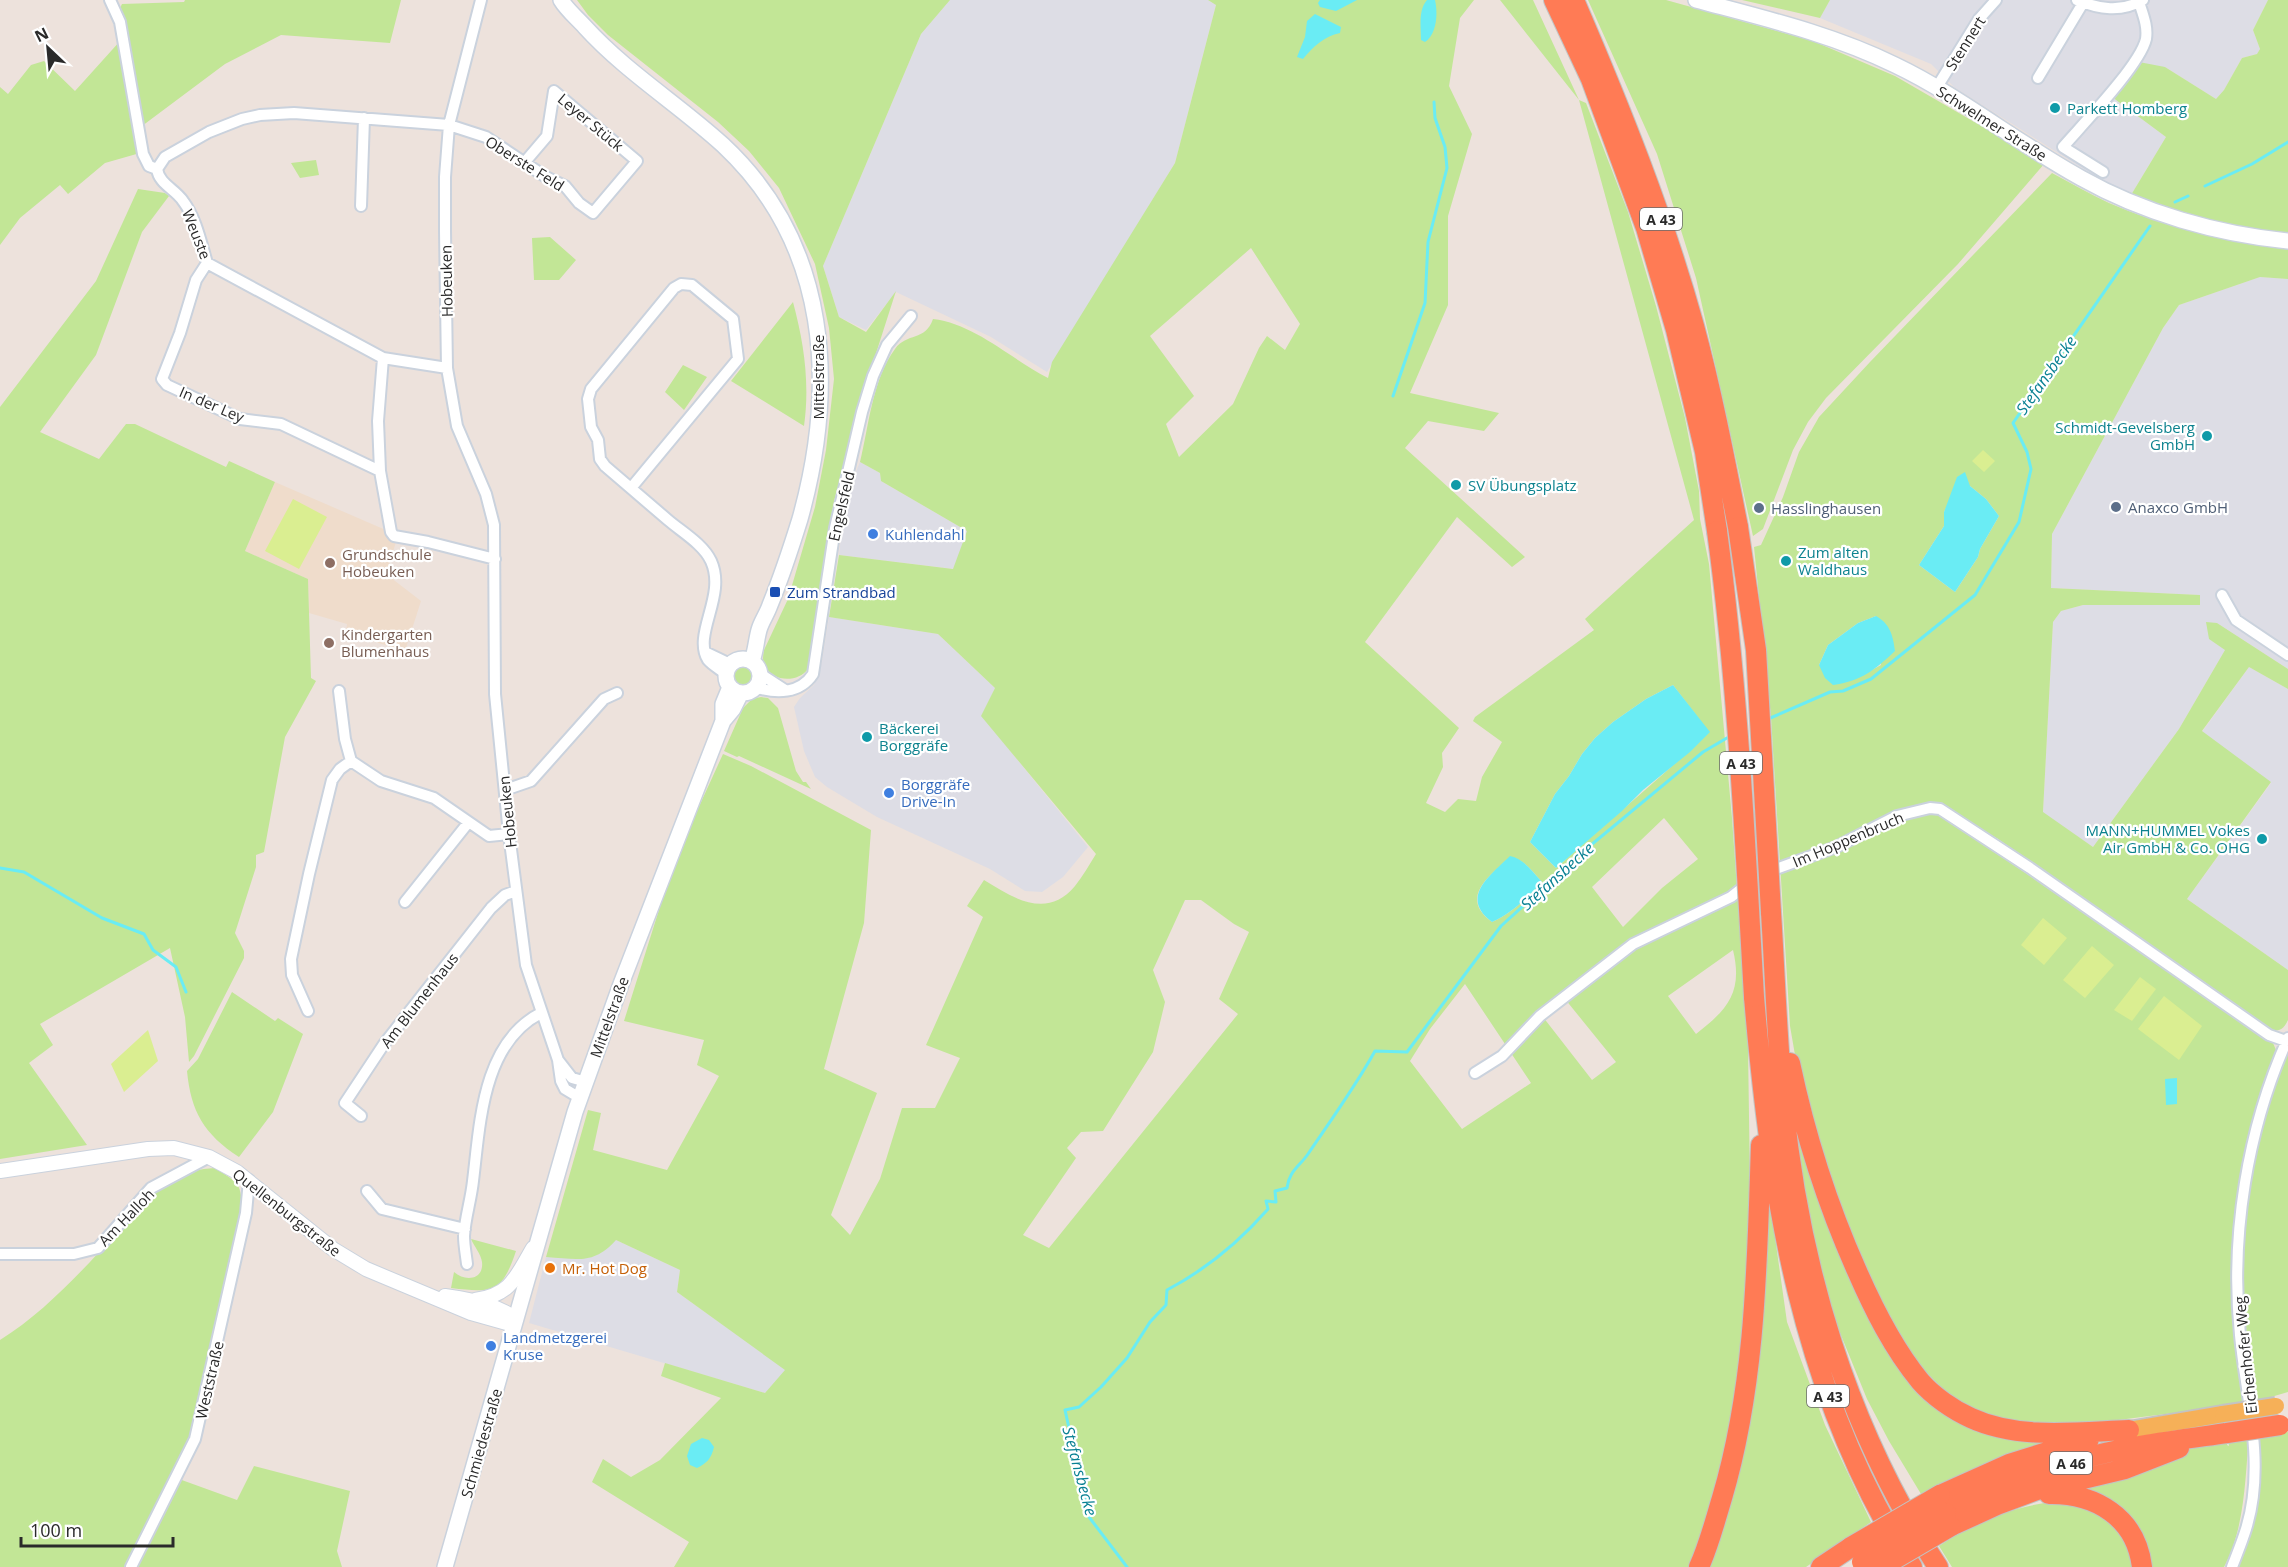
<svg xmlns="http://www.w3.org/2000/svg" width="2288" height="1567" font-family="'Open Sans',sans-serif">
	<rect width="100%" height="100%" fill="#ede2dc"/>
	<path fill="#dddde5" d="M950,0H1208L1216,5L1175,163L1047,372L991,337L896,292L866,330L839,317L823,266L921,34Z
		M1830,0H2268L2253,30L2260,49L2257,54L2242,58L2224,90L2216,99L2165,67L2112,97L2166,137L2131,195L2094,176L1954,87L1931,64L1820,18Z
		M2260,277L2288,279V669L2217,623L2225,650L2179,729L2093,847L2043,813L2053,622L2061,611L2083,605H2200V595L2051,588L2052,534L2163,328L2179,305Z
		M860,462L880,473L881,481L967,531L954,569L839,555L844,507L852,481Z
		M829,617L938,634L995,688L982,716L1088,847L1063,877L1042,892L1025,891L990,869L877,817L827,787L815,777L804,751L794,707L800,698L814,685L822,662Z
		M2249,667L2288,689V970L2187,899L2271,783L2202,732Z
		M616,1240L680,1270L677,1292L786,1370L765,1393L529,1323L546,1257L562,1258Z"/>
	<path fill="#efdccb" d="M275,482L388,531L396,542L386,574L421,601L405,651L346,633L347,624L309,613L308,579L245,551Z"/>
	<path fill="#c2e696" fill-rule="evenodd" d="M185,0H401L390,43L281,35L225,64L142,126L119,10L122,4L184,2Z
		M577,0H950L921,34L823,266L839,317L866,332L896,291L870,372L834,501L808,669C798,683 772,682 765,666C762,661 763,655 764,650L788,599L815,507L826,450L834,379L829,328L815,264L779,188L749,151L718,122L608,35L588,15Z
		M1208,0H1474L1460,18L1449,86L1472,134L1448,216V305L1410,393L1499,413L1484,431L1428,421L1405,448L1525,557L1512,567L1457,517L1365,642L1459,728L1442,753L1443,767L1426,803L1445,812L1458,799L1476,801L1482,777L1502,742L1473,721L1475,717L1594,630L1585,619L1694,520L1579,100L1500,0H1533L1579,100L1586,103L1628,212L1656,306L1685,418L1699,491L1700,519L1709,564L1732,818L1748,1047L1751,1255L1737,1420L1693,1567H674L689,1542L592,1482L603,1459L631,1477L660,1460L721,1398L661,1376L665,1363L765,1393L785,1370L677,1292L680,1270L616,1240C594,1265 577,1259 546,1257L588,1110L601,1113L593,1150L667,1170L719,1076L697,1065L704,1040L624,1021L675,859L723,754L751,766L871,830L864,923L824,1069L877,1093L831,1215L850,1235L880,1179L902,1108H935L960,1058L926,1045L983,917L967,906L984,880C1013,898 1047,920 1075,886C1083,876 1089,865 1096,854L981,716L995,688L938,634L829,617L839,555L953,569L967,531L881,481L880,473L860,462C869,426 872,380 895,349C907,332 925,342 933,319C975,324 1011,359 1048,378L1052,362L1175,163L1216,5ZM1251,248L1300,324L1285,350L1267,336L1259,348L1233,404L1179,457L1166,424L1194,396L1150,336ZM1673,685L1709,732C1660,779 1607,822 1556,868L1530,842L1555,794L1569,776L1582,754L1595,738L1613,722L1646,699ZM1664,818L1698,859L1662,888L1623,927L1592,887ZM1510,857C1524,859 1532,871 1542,882C1527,898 1512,913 1492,922C1459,898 1488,877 1510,857ZM1185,900H1201L1234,924L1249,932L1219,999L1238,1014L1049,1248L1023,1235L1076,1158L1067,1148L1081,1132L1103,1131L1153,1052L1165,1002L1153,970ZM1733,950C1743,992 1728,1009 1696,1034L1668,996ZM1465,984L1531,1083L1462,1129L1410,1061L1430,1029ZM1565,999L1616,1062L1592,1080L1543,1017Z
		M1588,0H1666L1813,41L1895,76L2045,163L1958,264L1826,398L1808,422L1793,450L1763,529L1753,536L1696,278L1657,154Z
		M1742,0H1830L1820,18Z
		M2268,0H2288V233C2240,233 2177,210 2131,195L2166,137L2112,97L2139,62L2165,67L2216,99L2224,90L2242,58L2257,54L2260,49L2253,30Z
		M121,40L140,153L105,163L68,194L60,185L20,218L0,245V87L8,94L31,65L44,61L75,91Z
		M316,160L319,175L300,178L291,163Z
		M2052,173C2071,183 2090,194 2109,203C2167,228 2227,240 2288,249V279L2260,277L2179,305L2163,328L2052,534L2051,588L2200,595V605H2083L2061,611L2053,622L2043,812L2093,847L2179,729L2225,650L2209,639L2206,622L2217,623L2288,669V689L2249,667L2202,731L2271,782L2187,899L2288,970V1020C2284,1029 2280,1031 2270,1031L1998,839L1943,806L1941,815L2273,1043L2276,1050L2241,1183L2244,1404L2087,1424L2062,1425L2020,1422L1986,1414L1955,1401L1906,1352L1877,1299L1819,1154L1800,1084L1790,1026L1771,717L1754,547L1761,545L1783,497L1799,452L1819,417L1870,362ZM1970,486L1986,499L1999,516L1980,549L1978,557L1955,592L1919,565L1944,526V512L1950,500ZM1876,616L1881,665L1868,672L1819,665L1828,645L1858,623Z
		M138,189L165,193L169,196L142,232L96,355L40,432L99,459L126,424H135L226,467L229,461L275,482L245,551L308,579L311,678L316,681L285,737L264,852L256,855V867L235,933L244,951V958L194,1056L189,1062L185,1017L170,948L40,1024L53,1045L29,1063L87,1145L0,1159V407L96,281Z
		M550,237L576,260L559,280H534L532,238Z
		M793,302C804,343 810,384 804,426L731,381Z
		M683,365L707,377L684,410L665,392Z
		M731 676a11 11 0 1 1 22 0a11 11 0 1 1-22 0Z
		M761,697L768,698L778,708L796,771L803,782H806L811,789L739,756L737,757L724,751L743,708L752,699Z
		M232,992L275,1021L278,1018L303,1034L273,1112L239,1157C204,1134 191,1112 187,1071L198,1059Z
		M2288,1049V1392L2254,1402C2248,1362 2242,1323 2242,1283C2242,1202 2259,1124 2288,1049Z
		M1789,1081L1886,1349L1969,1420L2070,1436L1983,1467L1921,1494L1889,1441L1867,1399L1834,1318L1798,1173Z
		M215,1168C241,1185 240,1182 243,1213L192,1439L129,1567H0V1340C34,1319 62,1291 90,1262C129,1222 153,1171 215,1168Z
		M1770,1202L1787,1322L1825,1425L1871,1522L1806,1567H1706L1717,1537L1763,1206Z
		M471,1239L516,1251C502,1293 493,1293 451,1288L454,1272C465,1282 484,1280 482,1262C481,1254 474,1246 471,1239Z
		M2288,1432V1567H2236L2258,1435Z
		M2249,1436C2245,1479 2245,1528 2224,1567H2146L2144,1554L2074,1486L2195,1446L2227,1438V1445L2229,1446L2228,1440Z
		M254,1466L350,1491L337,1551L342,1567H134L179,1479L237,1500Z
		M2054,1502L2092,1508L2124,1536L2130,1551L2133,1567H1952L1939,1546C1973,1523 2012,1506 2054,1502Z"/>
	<path fill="#daee91" d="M1983,450L1995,461L1984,472L1972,461Z
		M293,499L327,517L299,569L265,551Z
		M2043,918L2067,938L2044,965L2021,945Z
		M2092,946L2114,965L2085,998L2063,980Z
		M2140,977L2156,989L2132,1021L2114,1010Z
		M2164,996L2202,1026L2179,1060L2138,1029Z
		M148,1030L158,1061L124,1092L111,1064Z"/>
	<path fill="#6aecf4" d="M1320,0H1357L1336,11L1320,7L1318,3Z
		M1427,0H1435C1438,13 1437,34 1425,42L1421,40C1421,28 1418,10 1427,0Z
		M1315,14L1341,27L1340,33C1324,36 1313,47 1303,59L1297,57L1305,37L1307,21Z
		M1965,472L1970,486L1986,499L1999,516L1980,549L1978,557L1955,592L1919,565L1944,526V512L1957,477Z
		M1876,616C1890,624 1893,635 1895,651C1875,670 1861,681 1833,685L1825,678L1819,665L1828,645L1858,623Z
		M1673,685L1710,732L1690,752L1643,790L1622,811L1556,868L1530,842L1555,794L1569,776L1582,754L1595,738L1613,722L1646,699Z
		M1510,856C1524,859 1532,871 1542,882C1527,898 1512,913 1492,922C1460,898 1488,877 1510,856Z
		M2177,1078V1104L2166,1105L2165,1079Z
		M702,1438L709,1440L714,1447C711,1459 707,1463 697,1468L690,1465L687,1456L691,1444Z"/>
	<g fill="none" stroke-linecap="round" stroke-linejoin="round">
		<path stroke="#6aecf4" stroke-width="3" d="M2205,186L2252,164L2288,142
			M2175,202L2188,196
			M1393,396L1425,303L1428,242L1447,168L1445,147L1435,118L1434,102
			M1768,719L1830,692L1843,691L1871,679L1975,595L2019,522L2031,469L2027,452L2013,423L2150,226
			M0,868L24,872L102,918L144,934L153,950L176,967L186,992
			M1127,1567L1089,1517L1065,1410L1079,1407L1101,1387L1127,1358L1150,1322L1166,1305L1167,1290C1205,1270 1240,1241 1268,1209L1266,1201L1276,1202L1275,1191L1287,1188C1289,1171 1299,1167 1308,1154C1331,1120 1355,1087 1375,1051L1407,1052L1501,926L1585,850L1703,752L1732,735"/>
		<defs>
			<path id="minor" d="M110,0L120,22L143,154L149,166L157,169
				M481,0L449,125L445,177V231L447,368L457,426L486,494L494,525L495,694L509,834L526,965L558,1060L561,1081L565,1089L580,1098
				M2077,0C2099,9 2121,13 2143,0
				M2038,78L2083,3
				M1937,87L1979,19L1996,0
				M157,169L165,157L209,132L242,119L260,115L294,113L449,125L486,137L546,177L565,186L579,203L593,213L637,161L554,91L547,136L524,163
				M157,169C159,184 175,189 183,201C196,218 201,243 207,263L383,358L447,368
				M2103,172L2063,147C2083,124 2140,65 2146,39C2148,26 2143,15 2139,2
				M361,206L364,118
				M207,263L196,280L180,333L162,379L167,385L240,419L281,424L380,471
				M383,358L378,421L380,471L391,532L394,536L428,542L495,559
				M631,488L738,359L733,319L692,285L681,284L674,288L591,389L588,399L591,427L598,440L600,459L605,466C626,484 647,502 668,520C682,532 703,544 711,561C727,596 692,634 708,660C712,665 721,670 726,674
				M2222,595L2236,620L2288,655
				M707,653L730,664
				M759,673L785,690
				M755,687C776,694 800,694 813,674L835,528L862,412L873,376L887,345L911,316
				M339,691L345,739L351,761L381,781L434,798L489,836L509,834
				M505,790L531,781L604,699L617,693
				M405,902L468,823
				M308,1011L292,975L291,959L309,874L332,780L340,769L351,761
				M558,1060L572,1078L586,1082
				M1475,1073L1502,1056L1540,1016L1633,944L1731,897L1750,882L1776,869L1836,847L1897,816L1930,808L1940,809L2030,868L2269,1035L2286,1041
				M361,1116L345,1103L384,1044L491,908L505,895L516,891
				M367,1191L382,1209L465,1229
				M0,1254H74L98,1248L151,1188L209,1157
				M467,1264C466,1255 464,1245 464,1236C465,1218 471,1200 473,1181C480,1124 482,1043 541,1013
				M131,1567L195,1439L246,1213L249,1180
				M2232,1567C2237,1554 2242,1542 2246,1529C2266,1465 2246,1399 2240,1335C2230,1236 2247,1129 2288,1038"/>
			<path id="tertiary" d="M0,1171L148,1149L174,1148L209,1157L237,1172L333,1249L366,1269L471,1313L514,1325
				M445,1296C471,1300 494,1303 516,1319
				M475,1300C511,1295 516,1277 533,1248"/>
			<path id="secondary" d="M561,0C567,10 577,18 585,27C626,72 678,104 723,145C830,245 837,386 800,519C791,548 781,578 770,605C767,614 761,622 759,630C756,641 756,650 752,661
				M1696,0C1763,18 1832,34 1895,65C1960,96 2017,143 2081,178C2143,213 2217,234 2288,241
				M726 676a17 17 0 1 1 34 0a17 17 0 1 1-34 0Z
				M723,721V704L730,687
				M445,1567L575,1112L621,984L723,721L733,709L741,693"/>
			<path id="primary" d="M2129,1430L2223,1414"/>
			<path id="motorway" d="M1554,0L1591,79L1646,228L1676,330L1705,452L1717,531
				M1574,0C1620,107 1663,214 1694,326C1712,392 1725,460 1738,527
				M1771,912C1775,975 1777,1039 1783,1102C1799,1266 1847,1429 1938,1567
				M1754,997C1771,1196 1801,1395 1912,1567
				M1790,1063C1805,1134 1827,1204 1857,1271C1874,1310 1893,1348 1920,1381C1933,1396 1953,1410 1971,1418C2019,1440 2078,1432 2129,1430
				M2049,1494C2095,1493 2136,1517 2142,1567
				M1940,1495L2009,1464L2089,1439
				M1946,1513C1989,1493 2033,1474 2078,1460C2125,1446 2178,1440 2227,1433
				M1951,1526L1997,1505L2037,1490L2125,1469L2179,1448
				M1699,1567C1709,1545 1715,1521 1722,1498C1756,1383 1757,1264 1761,1145
				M1821,1567L1851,1547"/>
		</defs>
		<use href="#minor" stroke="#cad2dd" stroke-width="14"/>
		<use href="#tertiary" stroke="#cad2dd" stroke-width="16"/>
		<use href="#secondary" stroke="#cad2dd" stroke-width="18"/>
		<use href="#primary" stroke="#c3c3c3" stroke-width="20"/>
		<use href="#motorway" stroke="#c3c3c3" stroke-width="22"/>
		<use href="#minor" stroke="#fff" stroke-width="10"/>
		<use href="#tertiary" stroke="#fff" stroke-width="14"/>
		<use href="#secondary" stroke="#fff" stroke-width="15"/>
		<use href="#primary" stroke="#f6b058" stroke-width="16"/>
		<use href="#motorway" stroke="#ff7b55" stroke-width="20"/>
		<defs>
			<path id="primary-bridge" d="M2223,1414L2276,1406"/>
			<path id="motorway-bridge" d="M1738,527L1756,650L1771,912
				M1717,531C1738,686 1745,841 1754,997
				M2227,1433L2280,1425
				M1851,1547L1940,1495
				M1862,1562L1946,1513
				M1881,1567L1951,1526"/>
		</defs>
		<use href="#primary-bridge" stroke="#c3c3c3" stroke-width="20" stroke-linecap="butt"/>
		<use href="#motorway-bridge" stroke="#c3c3c3" stroke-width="22" stroke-linecap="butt"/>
		<use href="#primary-bridge" stroke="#f6b058" stroke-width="16"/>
		<use href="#motorway-bridge" stroke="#ff7b55" stroke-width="20"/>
	</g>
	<g fill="#0f9aa8" stroke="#fff" stroke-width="2">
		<circle cx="2055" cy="108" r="6"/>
		<circle cx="2207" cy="436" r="6"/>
		<circle cx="1456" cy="485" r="6"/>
		<circle cx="1786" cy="561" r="6"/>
		<circle cx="867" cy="737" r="6"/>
		<circle cx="2262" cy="839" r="6"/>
	</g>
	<g fill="#5c6f8a" stroke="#fff" stroke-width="2">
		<circle cx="2116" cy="507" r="6"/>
		<circle cx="1759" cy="508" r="6"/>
	</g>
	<g fill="#3f7fe0" stroke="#fff" stroke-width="2">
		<circle cx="873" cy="534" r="6"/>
		<circle cx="889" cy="793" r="6"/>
		<circle cx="491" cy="1346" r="6"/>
	</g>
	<g fill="#8d6e63" stroke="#fff" stroke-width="2">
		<circle cx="330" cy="563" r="6"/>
		<circle cx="329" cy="643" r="6"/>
	</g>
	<rect fill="#1a4fb4" stroke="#fff" stroke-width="2" x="769" y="586" width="12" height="12" rx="3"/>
	<circle fill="#e8710a" stroke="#fff" stroke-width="2" cx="550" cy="1268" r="6"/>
	<g text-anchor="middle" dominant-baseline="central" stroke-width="4.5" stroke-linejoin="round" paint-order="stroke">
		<g fill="#fff" stroke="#6a6a6a" stroke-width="1.5">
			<rect x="1640" y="208" width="42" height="22" rx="4.5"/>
			<rect x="1720" y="752" width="42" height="22" rx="4.5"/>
			<rect x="1807" y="1385" width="42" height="22" rx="4.5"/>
			<rect x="2050" y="1452" width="42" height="22" rx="4.5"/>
		</g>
		<g font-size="14" font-weight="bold" fill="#2a2a2a">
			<text x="1661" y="219">A 43</text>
			<text x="1741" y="763">A 43</text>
			<text x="1828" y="1396">A 43</text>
			<text x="2071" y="1463">A 46</text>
		</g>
		<g font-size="15" fill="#2a2a2a" stroke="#fff">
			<text transform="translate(1965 43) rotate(-58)">Stennert</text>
			<text transform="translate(591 122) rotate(40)">Leyer Stück</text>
			<text transform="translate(1992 123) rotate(32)">Schwelmer Straße</text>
			<text transform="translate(525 163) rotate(32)">Oberste Feld</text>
			<text transform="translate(197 234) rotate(68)">Weuste</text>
			<text transform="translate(446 281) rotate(-91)">Hobeuken</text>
			<text transform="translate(818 377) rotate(-90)">Mittelstraße</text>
			<text transform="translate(212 404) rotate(23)">In der Ley</text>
			<text transform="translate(841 506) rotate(-77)">Engelsfeld</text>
			<text transform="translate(507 812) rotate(-96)">Hobeuken</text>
			<text transform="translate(1848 839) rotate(-23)">Im Hoppenbruch</text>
			<text transform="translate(419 1000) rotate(-52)">Am Blumenhaus</text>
			<text transform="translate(609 1017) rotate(-70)">Mittelstraße</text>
			<text transform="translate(287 1212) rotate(38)">Quellenburgstraße</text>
			<text transform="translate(126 1217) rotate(-46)">Am Halloh</text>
			<text transform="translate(2245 1355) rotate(-96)">Eichenhofer Weg</text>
			<text transform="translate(209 1380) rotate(-77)">Weststraße</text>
			<text transform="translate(481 1443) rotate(-74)">Schmiedestraße</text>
		</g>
		<g font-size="15" fill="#0d838f" stroke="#fff" text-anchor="start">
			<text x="2067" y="108">Parkett Homberg</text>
			<text x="2195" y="427" text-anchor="end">Schmidt-Gevelsberg<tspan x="2195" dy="17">GmbH</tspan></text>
			<text x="1468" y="485">SV Übungsplatz</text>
			<text x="1798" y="552">Zum alten<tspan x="1798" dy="17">Waldhaus</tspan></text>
			<text x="879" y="728">Bäckerei<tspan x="879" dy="17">Borggräfe</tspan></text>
			<text x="2250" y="830" text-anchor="end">MANN+HUMMEL Vokes<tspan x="2250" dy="17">Air GmbH &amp; Co. OHG</tspan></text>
		</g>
		<g font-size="15" fill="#4e5e75" stroke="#fff" text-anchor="start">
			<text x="2128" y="507">Anaxco GmbH</text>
			<text x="1771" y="508">Hasslinghausen</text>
		</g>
		<g font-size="15" fill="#366cbe" stroke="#fff" text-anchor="start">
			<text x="885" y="534">Kuhlendahl</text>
			<text x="901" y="784">Borggräfe<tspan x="901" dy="17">Drive-In</tspan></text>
			<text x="503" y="1337">Landmetzgerei<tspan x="503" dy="17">Kruse</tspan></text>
		</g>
		<g font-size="15" fill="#785e54" stroke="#fff" text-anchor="start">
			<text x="342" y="554">Grundschule<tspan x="342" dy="17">Hobeuken</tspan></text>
			<text x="341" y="634">Kindergarten<tspan x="341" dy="17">Blumenhaus</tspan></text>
		</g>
		<g font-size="15" fill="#164399" stroke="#fff" text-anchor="start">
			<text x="787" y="592">Zum Strandbad</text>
		</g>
		<g font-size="15" fill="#c56008" stroke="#fff" text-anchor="start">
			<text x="562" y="1268">Mr. Hot Dog</text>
		</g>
		<g font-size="16" font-style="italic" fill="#098193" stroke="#fff">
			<text transform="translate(2046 375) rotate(-55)">Stefansbecke</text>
			<text transform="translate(1557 876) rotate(-42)">Stefansbecke</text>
			<text transform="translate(1080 1471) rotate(75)">Stefansbecke</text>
		</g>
	</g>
	<g transform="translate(48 48) rotate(334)" stroke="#ffffff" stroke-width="4.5" paint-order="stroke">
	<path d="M0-4.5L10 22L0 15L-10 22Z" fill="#2a2a2a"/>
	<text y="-9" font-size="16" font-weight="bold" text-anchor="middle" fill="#2a2a2a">N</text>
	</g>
	<path d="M21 1537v9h152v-9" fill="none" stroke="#2a2a2a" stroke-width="3"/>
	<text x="30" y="1537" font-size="18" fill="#2a2a2a" stroke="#ffffff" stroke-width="4.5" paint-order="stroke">100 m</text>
</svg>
